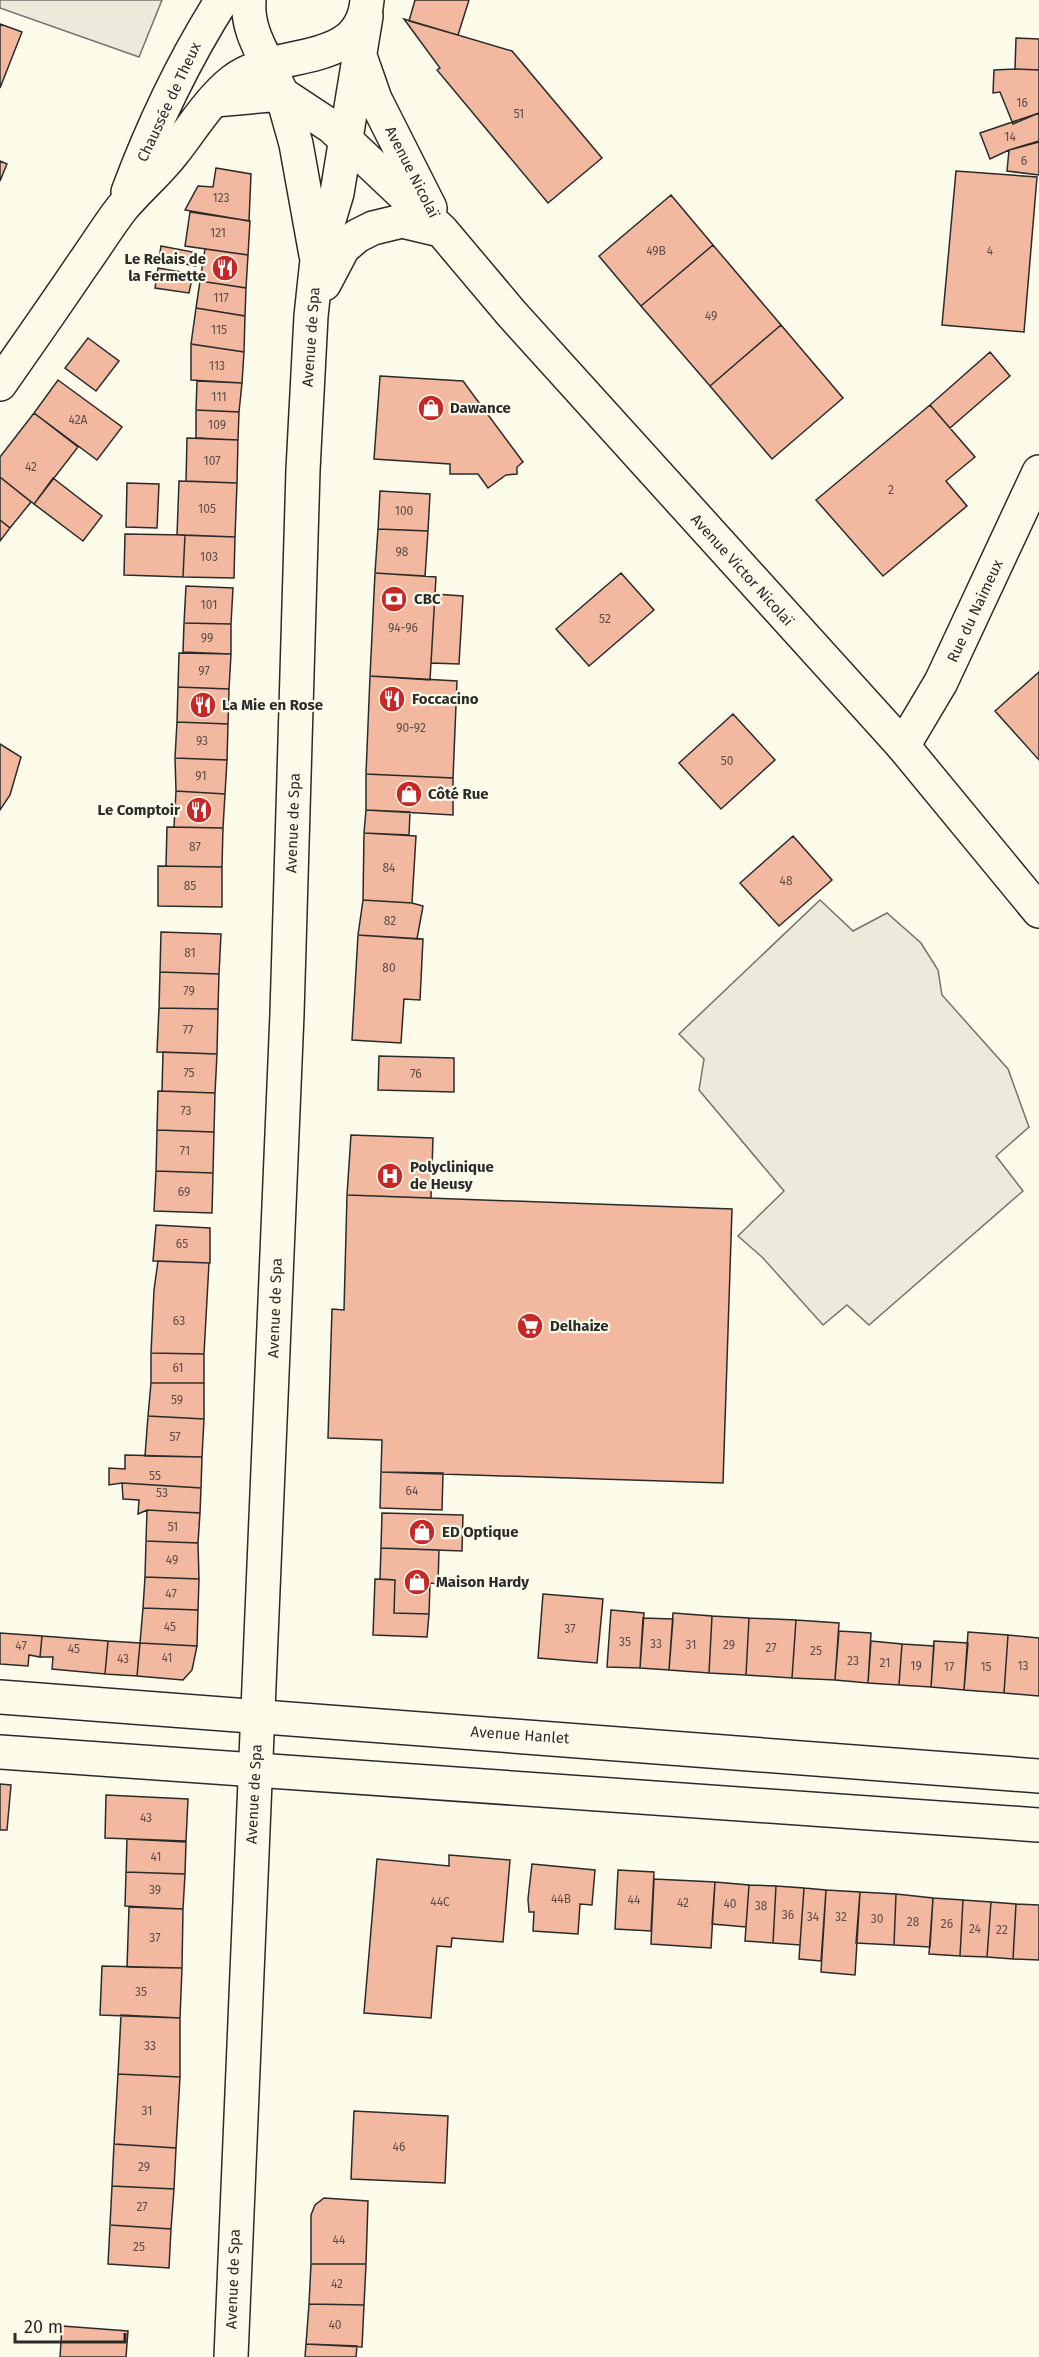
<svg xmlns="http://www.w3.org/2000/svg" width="1039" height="2357" font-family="'Fira Sans',sans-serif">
	<rect width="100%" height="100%" fill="#fdfbea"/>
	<path fill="#eceadb" stroke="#74746e" stroke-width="1.5" d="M0,0H162L139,57L0,8Z
		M820,900L853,931L887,913L921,943L938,970L942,995L1008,1069L1029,1127L996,1156L1023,1191L869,1325L847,1305L823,1325L762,1257L738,1236L784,1191L699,1090L704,1059L679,1034Z"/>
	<path fill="#f2b8a0" stroke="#2b2b2b" stroke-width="1.5" d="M415,0H469L458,35L409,21Z
		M404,19L512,51L602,158L548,203L437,70L440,68Z
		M0,24L22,32L0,88Z
		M1016,38L1039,39V70L1015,69Z
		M1015,69L1039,70V113L1013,124L1000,92L993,93L994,70Z
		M1039,113V141L1009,150L990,159L980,133Z
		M1039,142V175L1007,171L1009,150Z
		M0,161L7,164L0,181Z
		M216,168L251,174L249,221L185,210L198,186L213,187Z
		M956,171L1037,177L1024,332L942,325Z
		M671,195L713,245L641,306L599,256Z
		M190,212L250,221L248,255L185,246Z
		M713,245L781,325L710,386L641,306Z
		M161,246L198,253L196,266L159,259Z
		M205,249L248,255L246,288L200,281Z
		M158,268L193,274L189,293L155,288Z
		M200,281L246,288L245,316L196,308Z
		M196,308L245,316L244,352L191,344Z
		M781,325L843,398L772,459L710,386Z
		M88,338L119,361L96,391L65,368Z
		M191,344L244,352L242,383L191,380Z
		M990,352L1010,376L950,428L930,405Z
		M380,376L463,381L523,462L517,467V474L506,475L488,488L478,474H450V464L374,459Z
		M58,380L122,427L97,460L34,413Z
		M197,381L242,383L239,412L196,410Z
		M930,405L975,457L946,481L967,506L883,576L816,500Z
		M196,410L239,412L238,440L196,438Z
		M34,413L78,447L34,504L0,477V457Z
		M187,438L238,440L237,483L186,481Z
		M0,477L31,502L10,528L0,520Z
		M53,478L102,516L83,541L34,504Z
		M179,481L237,483L235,537L177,535Z
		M127,483L159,484L157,528L126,527Z
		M380,491L430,494L428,531L378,529Z
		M0,520L10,528L0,541Z
		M378,529L428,531L425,576L375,573Z
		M125,534L185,535L183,577L124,575Z
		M185,535L235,537L234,578L183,577Z
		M375,573L436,577L430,680L370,676Z
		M621,573L654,610L589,666L556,629Z
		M186,586L233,588L231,624L184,623Z
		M435,594L463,596L459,664L431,663Z
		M184,623L231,624V654L183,652Z
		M179,653L231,654L229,689L178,687Z
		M1039,672V760L995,711Z
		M370,676L457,681L453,778L366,774Z
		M178,687L229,689L228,724L177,722Z
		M733,714L775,760L721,809L679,763Z
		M177,722L228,724L227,760L175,758Z
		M0,744L21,757L10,795L0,810Z
		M175,758L227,760L225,794L176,791Z
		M366,774L453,778V815L366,810Z
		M176,791L225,794L223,828L174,827Z
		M366,810L410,812L409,835L364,833Z
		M167,827L223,828L222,867L166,866Z
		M364,833L416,836L412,903L363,900Z
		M793,836L832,880L779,926L740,883Z
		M158,866L222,867V907L158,906Z
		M363,900L412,903L423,906L417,939L358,935Z
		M161,932L221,934L219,974L160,972Z
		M358,935L423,939L420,1000L404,999L401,1043L352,1040Z
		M160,972L219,974L218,1009L159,1008Z
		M159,1008L218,1009L217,1054L157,1052Z
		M163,1052L217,1054L215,1093L162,1091Z
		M379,1056L454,1058V1092L378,1090Z
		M158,1091L215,1093L214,1132L157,1130Z
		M157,1130L214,1132L213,1173L156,1171Z
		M351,1135L433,1138L431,1198L347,1195Z
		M156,1171L213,1173L212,1213L154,1211Z
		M347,1195L732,1209L723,1483L381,1472L382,1440L328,1438L332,1309L344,1310Z
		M156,1225L210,1228V1263L153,1261Z
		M158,1261L209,1263L204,1354L151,1353L154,1290Z
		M151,1353L204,1354V1383H151Z
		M151,1383H204V1419L148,1416Z
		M148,1416L204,1419L202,1457L145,1456Z
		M125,1455L202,1457L201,1488L122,1483L109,1485V1468L125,1469Z
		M381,1472L443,1473L442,1510L380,1508Z
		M122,1483L201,1488L200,1513L147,1510L138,1514L139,1500L123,1499Z
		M147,1510L200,1513L198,1543L146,1541Z
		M382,1513L463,1515L462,1551L381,1548Z
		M146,1541L198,1543L199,1579L145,1577Z
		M381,1548L439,1550L438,1584L430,1583L429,1614L394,1613L395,1580L380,1579Z
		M145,1577L199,1579L198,1610L143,1608Z
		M375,1579L395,1580L394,1613L429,1614L427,1637L373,1635Z
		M543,1594L603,1599L597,1663L538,1658Z
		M143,1608L198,1610L197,1646L140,1643Z
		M611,1610L644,1613L640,1668L607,1667Z
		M673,1613L712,1616L709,1673L669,1670Z
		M712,1616L749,1618L746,1675L709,1673Z
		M643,1618L673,1619L669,1670L640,1668Z
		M749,1618L796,1620L792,1678L746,1675Z
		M796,1620L839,1623L835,1680L792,1678Z
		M839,1631L871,1633L868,1683L835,1680Z
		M968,1632L1008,1635L1004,1693L964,1690Z
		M0,1633L42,1636L40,1657L29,1655L28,1666L0,1664Z
		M1008,1635L1039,1638V1696L1004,1693Z
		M42,1636L108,1641L105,1674L52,1669L53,1657H40Z
		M108,1641L140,1643L137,1676L105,1674Z
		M871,1641L902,1644L899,1685L868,1683Z
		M934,1641L968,1643L964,1690L931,1687Z
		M140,1643L197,1646L192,1670L183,1680L137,1676Z
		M902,1644L934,1646L931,1687L899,1685Z
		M0,1784L11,1785L7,1830H0Z
		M106,1795L188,1799L186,1841L105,1838Z
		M127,1839L186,1842L185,1874L126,1872Z
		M449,1855L510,1860L503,1942L452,1938L451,1947L437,1946L431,2018L364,2013L377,1859L449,1866Z
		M532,1864L595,1870L592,1905L580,1904L578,1934L533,1931L534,1912H529L528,1899Z
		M618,1870L654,1872L651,1931L615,1929Z
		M126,1872L185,1874L183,1909L125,1906Z
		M654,1879L715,1882L711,1948L651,1944Z
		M715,1882L749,1885L746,1927L712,1924Z
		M749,1885L776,1886L773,1943L745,1941Z
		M776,1886L804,1888L800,1945L773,1943Z
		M804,1888L826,1890L821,1961L799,1959Z
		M826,1890L860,1892L855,1975L821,1972Z
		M860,1892L896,1894L894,1945L856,1943Z
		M896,1894L933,1898L930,1947L894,1945Z
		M933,1898L963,1900L960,1956L929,1954Z
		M963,1900L991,1902L987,1957L960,1956Z
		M991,1902L1016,1904L1013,1959L987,1957Z
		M1016,1904L1039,1905V1960L1013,1959Z
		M129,1907L183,1909L182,1968L127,1967Z
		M102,1966L182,1968L180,2018L100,2015Z
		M121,2015L180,2018V2077L118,2074Z
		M118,2074L180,2077L176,2148L114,2144Z
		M354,2111L448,2116L445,2183L351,2179Z
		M114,2144L176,2148L174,2189L112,2186Z
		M112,2186L174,2189L171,2229L110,2225Z
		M324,2198L368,2201L366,2264H311V2215L315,2205Z
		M110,2225L171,2229L169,2268L108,2264Z
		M311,2264H366L364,2305L309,2304Z
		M309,2304L364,2305L362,2347L306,2344Z
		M62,2326L128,2331L126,2357H60Z
		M306,2344L357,2346L356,2357H305Z"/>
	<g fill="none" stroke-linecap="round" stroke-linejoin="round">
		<defs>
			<path id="minor" d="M903,746L941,682L1039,472"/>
			<path id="tertiary" d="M361,59L375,99L430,208
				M267,63L282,94L332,127L442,231L511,313L903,746L1039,911
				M215,100L282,94L296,144L316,255
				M324,284L343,248L357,236L373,228L402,221L440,230
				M231,2357L287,1014L303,470L311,316L317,260L337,193L366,16"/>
			<path id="secondary" d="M249,0C247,24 257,43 267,63
				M128,192C153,125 184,60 222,0
				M0,384C28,344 56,304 83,264C96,246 108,226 122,208C138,189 157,173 172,154C192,129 208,101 233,81C276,47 362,70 367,0"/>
			<path id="trunk" d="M0,1697L1039,1776
				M0,1752L1039,1825"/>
		</defs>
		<use href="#minor" stroke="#2b2b2b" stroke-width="36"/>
		<use href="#tertiary" stroke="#2b2b2b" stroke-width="36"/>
		<use href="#secondary" stroke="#2b2b2b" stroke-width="36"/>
		<use href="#trunk" stroke="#2b2b2b" stroke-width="36"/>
		<use href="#minor" stroke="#fdfbea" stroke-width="33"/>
		<use href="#tertiary" stroke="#fdfbea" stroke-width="33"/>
		<use href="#secondary" stroke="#fdfbea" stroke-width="33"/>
		<use href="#trunk" stroke="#fdfbea" stroke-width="33"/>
	</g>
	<defs>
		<symbol id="restaurant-disc" viewBox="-11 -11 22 22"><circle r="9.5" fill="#c62828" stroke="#fdfbea"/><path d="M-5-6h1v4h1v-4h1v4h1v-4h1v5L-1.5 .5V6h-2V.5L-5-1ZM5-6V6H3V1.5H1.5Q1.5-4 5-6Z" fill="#fff"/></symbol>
		<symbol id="shop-disc" viewBox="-11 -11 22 22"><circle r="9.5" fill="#c62828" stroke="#fdfbea"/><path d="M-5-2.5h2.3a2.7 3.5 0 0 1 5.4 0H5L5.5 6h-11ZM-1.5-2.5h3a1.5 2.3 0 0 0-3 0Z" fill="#fff"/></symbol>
		<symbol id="bank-disc" viewBox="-11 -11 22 22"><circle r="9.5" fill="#c62828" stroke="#fdfbea"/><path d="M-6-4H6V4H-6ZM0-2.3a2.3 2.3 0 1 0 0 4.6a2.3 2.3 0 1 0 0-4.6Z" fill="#fff"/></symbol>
		<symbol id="hospital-disc" viewBox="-11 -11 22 22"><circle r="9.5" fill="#c62828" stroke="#fdfbea"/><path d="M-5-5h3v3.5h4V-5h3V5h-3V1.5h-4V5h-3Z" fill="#fff"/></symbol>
		<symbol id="supermarket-disc" viewBox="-11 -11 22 22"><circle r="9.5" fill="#c62828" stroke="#fdfbea"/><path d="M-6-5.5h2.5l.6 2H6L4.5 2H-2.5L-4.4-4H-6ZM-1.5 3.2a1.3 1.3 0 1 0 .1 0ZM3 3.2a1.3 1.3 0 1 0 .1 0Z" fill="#fff"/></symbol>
	</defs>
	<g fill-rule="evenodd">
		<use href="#restaurant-disc" x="210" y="253" width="30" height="30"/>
		<use href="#shop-disc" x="416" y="393" width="30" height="30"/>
		<use href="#bank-disc" x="379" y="584" width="30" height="30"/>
		<use href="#restaurant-disc" x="377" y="684" width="30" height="30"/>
		<use href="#restaurant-disc" x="188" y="690" width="30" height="30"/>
		<use href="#shop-disc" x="394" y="779" width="30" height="30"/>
		<use href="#restaurant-disc" x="184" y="795" width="30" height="30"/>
		<use href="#hospital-disc" x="375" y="1161" width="30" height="30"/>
		<use href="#supermarket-disc" x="515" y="1311" width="30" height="30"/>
		<use href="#shop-disc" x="407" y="1517" width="30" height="30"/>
		<use href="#shop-disc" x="402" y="1567" width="30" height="30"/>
	</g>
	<g text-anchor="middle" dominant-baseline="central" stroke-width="4.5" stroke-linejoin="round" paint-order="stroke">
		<g font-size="12" fill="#5d4e48">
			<text x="1022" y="103">16</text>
			<text x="519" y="114">51</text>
			<text x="1010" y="137">14</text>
			<text x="1024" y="161">6</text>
			<text x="221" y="198">123</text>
			<text x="218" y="233">121</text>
			<text x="656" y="251">49B</text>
			<text x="990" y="251">4</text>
			<text x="221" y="298">117</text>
			<text x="711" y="316">49</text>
			<text x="219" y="330">115</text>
			<text x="217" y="366">113</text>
			<text x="219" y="397">111</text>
			<text x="78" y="420">42A</text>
			<text x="217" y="425">109</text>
			<text x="212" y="461">107</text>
			<text x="31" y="467">42</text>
			<text x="891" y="490">2</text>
			<text x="207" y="509">105</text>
			<text x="404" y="511">100</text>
			<text x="402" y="552">98</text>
			<text x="209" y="557">103</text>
			<text x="209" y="605">101</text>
			<text x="605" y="619">52</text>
			<text x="403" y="628">94-96</text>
			<text x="207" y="638">99</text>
			<text x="204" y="671">97</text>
			<text x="411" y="728">90-92</text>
			<text x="202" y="741">93</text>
			<text x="727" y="761">50</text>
			<text x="201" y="776">91</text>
			<text x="195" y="847">87</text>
			<text x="389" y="868">84</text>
			<text x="786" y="881">48</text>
			<text x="190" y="886">85</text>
			<text x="390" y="921">82</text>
			<text x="190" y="953">81</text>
			<text x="389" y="968">80</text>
			<text x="189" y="991">79</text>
			<text x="188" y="1030">77</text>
			<text x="189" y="1073">75</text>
			<text x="416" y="1074">76</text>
			<text x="186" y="1111">73</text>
			<text x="185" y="1151">71</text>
			<text x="184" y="1192">69</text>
			<text x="182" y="1244">65</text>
			<text x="179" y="1321">63</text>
			<text x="178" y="1368">61</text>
			<text x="177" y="1400">59</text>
			<text x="175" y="1437">57</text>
			<text x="155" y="1476">55</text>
			<text x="412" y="1491">64</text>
			<text x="162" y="1493">53</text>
			<text x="173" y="1527">51</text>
			<text x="172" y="1560">49</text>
			<text x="171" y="1594">47</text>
			<text x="170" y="1627">45</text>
			<text x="570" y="1629">37</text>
			<text x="625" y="1642">35</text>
			<text x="656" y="1644">33</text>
			<text x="691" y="1645">31</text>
			<text x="729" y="1645">29</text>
			<text x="21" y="1646">47</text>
			<text x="771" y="1648">27</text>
			<text x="74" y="1649">45</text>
			<text x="816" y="1651">25</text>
			<text x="167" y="1658">41</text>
			<text x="123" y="1659">43</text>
			<text x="853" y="1661">23</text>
			<text x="885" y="1663">21</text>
			<text x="916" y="1666">19</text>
			<text x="1023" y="1666">13</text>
			<text x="949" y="1667">17</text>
			<text x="986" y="1667">15</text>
			<text x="146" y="1818">43</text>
			<text x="156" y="1857">41</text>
			<text x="155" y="1890">39</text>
			<text x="561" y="1899">44B</text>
			<text x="634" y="1900">44</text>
			<text x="440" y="1902">44C</text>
			<text x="683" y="1903">42</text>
			<text x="730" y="1904">40</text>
			<text x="761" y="1906">38</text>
			<text x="788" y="1915">36</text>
			<text x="813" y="1917">34</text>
			<text x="841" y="1917">32</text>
			<text x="877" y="1919">30</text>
			<text x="913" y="1922">28</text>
			<text x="947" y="1924">26</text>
			<text x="975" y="1929">24</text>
			<text x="1002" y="1930">22</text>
			<text x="155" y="1938">37</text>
			<text x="141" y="1992">35</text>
			<text x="150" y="2046">33</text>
			<text x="147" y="2111">31</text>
			<text x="399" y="2147">46</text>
			<text x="144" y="2167">29</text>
			<text x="142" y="2207">27</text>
			<text x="339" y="2240">44</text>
			<text x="139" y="2247">25</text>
			<text x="337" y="2284">42</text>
			<text x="335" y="2325">40</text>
		</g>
		<g font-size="15" fill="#2b2b2b" stroke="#fdfbea">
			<text transform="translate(169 102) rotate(-65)">Chaussée de Theux</text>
			<text transform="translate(412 172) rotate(63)">Avenue Nicolaï</text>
			<text transform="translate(311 337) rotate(-86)">Avenue de Spa</text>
			<text transform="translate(742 570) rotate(48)">Avenue Victor Nicolaï</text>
			<text transform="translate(975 611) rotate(-65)">Rue du Naimeux</text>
			<text transform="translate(293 823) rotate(-88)">Avenue de Spa</text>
			<text transform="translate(275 1308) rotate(-88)">Avenue de Spa</text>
			<text transform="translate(520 1735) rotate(4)">Avenue Hanlet</text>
			<text transform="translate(254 1794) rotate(-87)">Avenue de Spa</text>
			<text transform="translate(233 2279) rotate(-88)">Avenue de Spa</text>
		</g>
		<g font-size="15" font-weight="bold" fill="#2b2b2b" stroke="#fdfbea" text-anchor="start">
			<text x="206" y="259" text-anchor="end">Le Relais de<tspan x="206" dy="17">la Fermette</tspan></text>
			<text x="450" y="408">Dawance</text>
			<text x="414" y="599">CBC</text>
			<text x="412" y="699">Foccacino</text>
			<text x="222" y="705">La Mie en Rose</text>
			<text x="428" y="794">Côté Rue</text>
			<text x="180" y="810" text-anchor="end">Le Comptoir</text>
			<text x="410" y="1167">Polyclinique<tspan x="410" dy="17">de Heusy</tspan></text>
			<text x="550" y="1326">Delhaize</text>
			<text x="442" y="1532">ED Optique</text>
			<text x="436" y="1582">Maison Hardy</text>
		</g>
	</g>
	<path d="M15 2333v9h110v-9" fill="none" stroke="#2b2b2b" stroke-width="3"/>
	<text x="24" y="2333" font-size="18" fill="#2b2b2b" stroke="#fdfbea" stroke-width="4.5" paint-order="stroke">20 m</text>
</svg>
